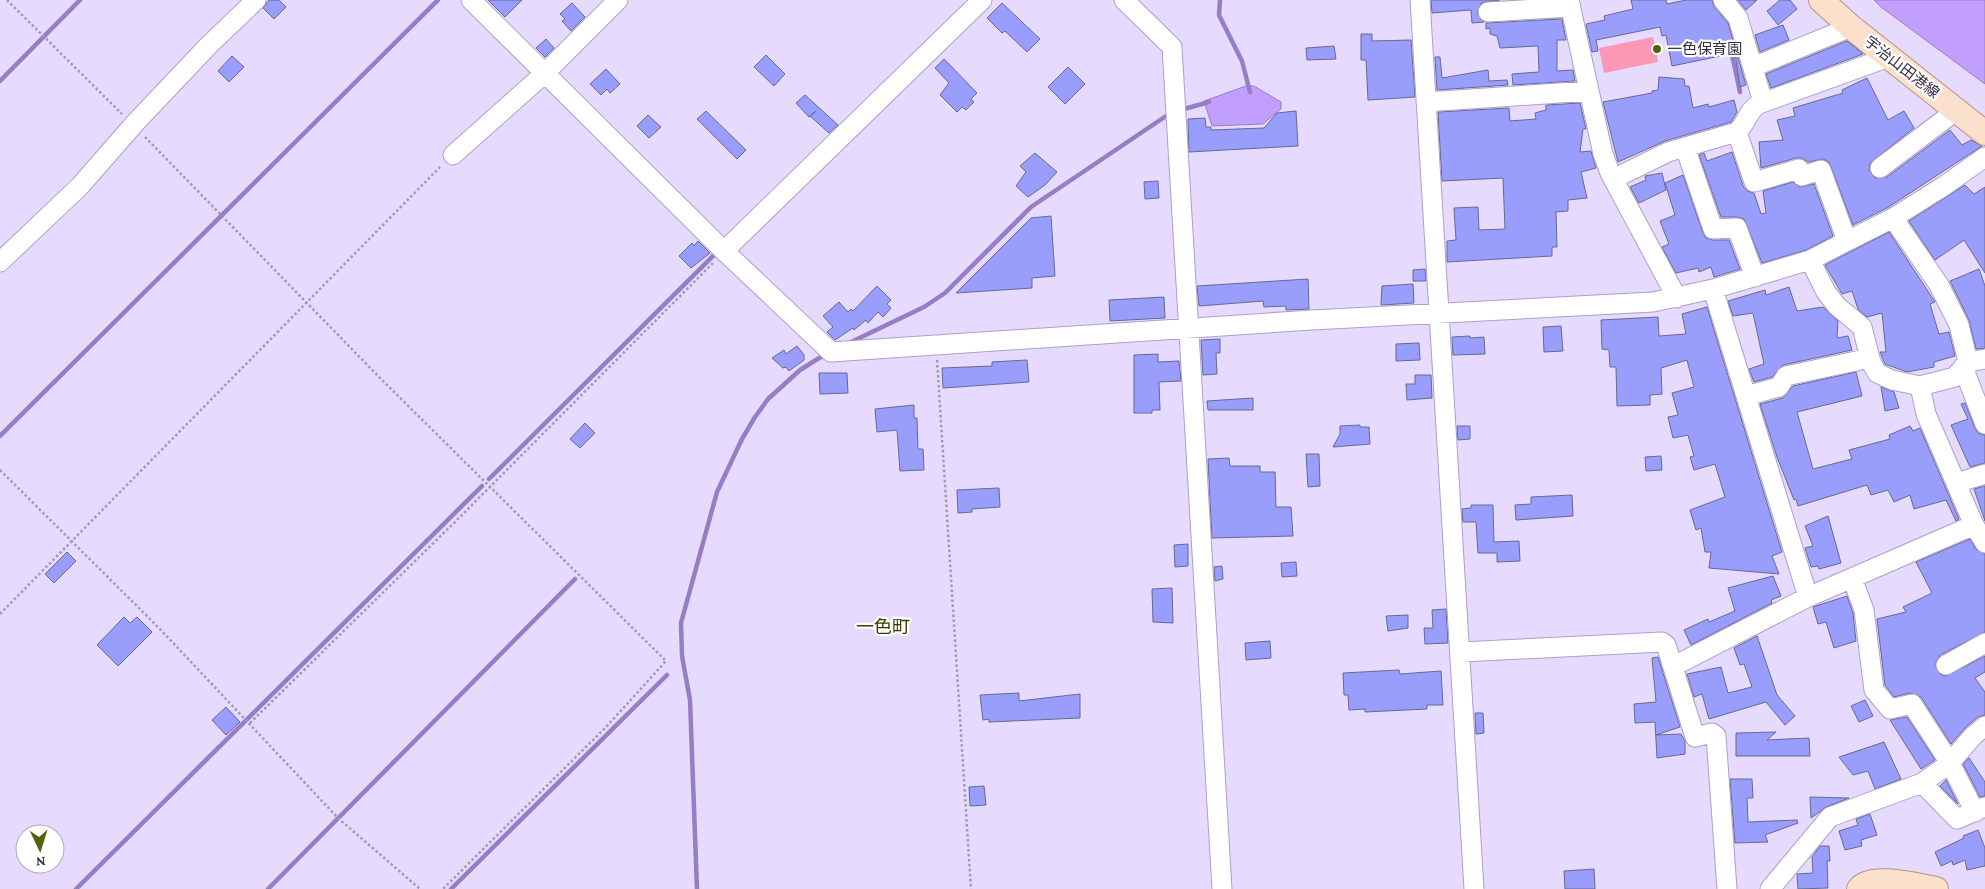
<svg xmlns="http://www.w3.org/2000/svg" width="1985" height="889" font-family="'Crimson Pro','Noto Sans JP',serif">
	<rect width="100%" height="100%" fill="#e6dafe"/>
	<path fill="#fa98b6" d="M1653,37L1658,62L1604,73L1599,48Z"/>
	<path fill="#c29ffe" stroke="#977dc4" d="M1874,0H1985V84L1881,7Z
		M1246,86H1254L1281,102V109L1263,124L1212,126L1204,101Z"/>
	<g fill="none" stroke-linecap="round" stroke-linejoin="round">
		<path stroke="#977dc4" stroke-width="4.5" d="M1220,0L1219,15L1242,61L1250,92
			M1731,50L1740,92
			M0,81L80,0
			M1184,109L1209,102
			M849,343L924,307L945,293L1031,207L1169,114
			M0,436L438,0
			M489,479L718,251
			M76,889L482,486
			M268,889L575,579
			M451,889L667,675
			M697,889L690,700L682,656L681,623L717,492L742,439L755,417L768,399L800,370L824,355"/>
	</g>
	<path fill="#999efd" stroke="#656991" d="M269,0H279L286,7L274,19L263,8Z
		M488,0H522L505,17Z
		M1431,0H1500L1481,3L1477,13L1484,22L1472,23L1471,10L1432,13Z
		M1631,0H1666L1667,4L1686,0H1712L1714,7L1728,23L1746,85L1740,87L1735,53L1672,66L1666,35L1662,36L1660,27L1596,40L1598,51L1592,52L1586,24L1605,20L1604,16L1633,9Z
		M1738,0H1757L1746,10Z
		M1780,0H1790L1797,9L1778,25L1767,11Z
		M572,3L585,17L571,31L562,21L565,19L560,14Z
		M1002,3L1040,39L1027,52L1005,31L1002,33L987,18Z
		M1562,19L1566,40H1557V71L1573,70L1575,81L1513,85L1512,74L1539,72L1538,46L1500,48L1497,36L1490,34V28L1486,29V23Z
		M1783,25L1789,40L1760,52L1755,35Z
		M1361,34H1372V41L1411,40L1415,97L1368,100L1366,60H1361Z
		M546,39L554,48L545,57L536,48Z
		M1847,41L1863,54L1771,88L1766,74Z
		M1334,46L1336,59L1307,60L1306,48Z
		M766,55L785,74L774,86L754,67Z
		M232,56L244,67L229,82L218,71Z
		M1435,57H1440L1442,78L1488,70L1489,81L1507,80L1508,85L1437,90Z
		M944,59L977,93L971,99L974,102L966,110L962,107L957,112L940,95L949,83L935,68Z
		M1068,67L1085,84L1065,104L1048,87Z
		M606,69L620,84L610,93L607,89L601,95L590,84Z
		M1659,77L1684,79L1685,86H1689L1693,108L1708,104L1709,107L1734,100L1737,112L1731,122L1665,141L1618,162L1603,102L1652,93V91L1658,90Z
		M1867,78L1888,120L1904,111L1914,128L1870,163L1869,170L1875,178L1887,177L1950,130L1962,145L1971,140L1982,146L1887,208L1853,225L1829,162L1823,159L1808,162L1802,158H1796L1761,168L1759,142L1783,140L1777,120L1795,116L1793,108L1843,93L1842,90Z
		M805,95L838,125L829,133L810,116L816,111L809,117L796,103Z
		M1580,103L1586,129H1583L1580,152L1591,151L1596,168L1581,172L1587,198L1568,200V211L1556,212L1557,247H1552V256L1447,262V241L1456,240L1454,208L1478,207L1479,230L1505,229L1503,178L1442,181L1438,112L1509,108L1510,121L1536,119L1535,113L1546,110V105Z
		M706,111L746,150L737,159L697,119Z
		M1296,111L1298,146L1189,152L1188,119L1205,118L1206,127H1211V130L1264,128L1277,113Z
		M648,115L661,127L649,138L637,126Z
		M1732,152L1743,186L1747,191L1754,193L1761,214L1766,213L1763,191L1793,182L1800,187L1814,184L1833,236L1806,250L1762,263L1744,219L1737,217H1721L1699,155L1704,153L1707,161Z
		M1035,153L1057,172L1045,185L1028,197L1016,186L1026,172L1020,166Z
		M1662,173L1666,190L1639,203L1630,187L1646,180L1645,176Z
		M1683,175L1703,233L1706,238L1713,240H1729L1740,269L1714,277L1711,267L1699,272L1698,268L1676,273L1662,247L1669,244L1660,221L1675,215L1665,183Z
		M1158,181L1159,198L1145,199L1144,182Z
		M1965,185L1974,194L1985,187V273L1964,240L1935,260L1909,221Z
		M1051,216L1055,276L1032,278V288L956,293L1031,218Z
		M1889,232L1935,302L1930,304L1939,334L1949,332L1955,356L1934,362V367L1907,372L1885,364L1880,352H1886L1882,313L1867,317L1858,309L1852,291L1842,294L1825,265Z
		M698,241L710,253L691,268L679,256L692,243L694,246Z
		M1425,269L1426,281H1413V270Z
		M1979,269L1985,286V348L1976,349L1969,320L1950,281Z
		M1308,279L1309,309L1286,310V306L1264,307L1263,301L1199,306L1197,286Z
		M1413,284L1414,303L1381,305L1382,286Z
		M877,286L891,300L887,304L891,308L883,317L878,312L868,323L866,320L854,330L853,328L835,340L827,332L833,327L823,316L839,302L848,312L851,309L853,311Z
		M1789,287L1797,311L1823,307L1838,321L1837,338L1848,336L1852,350L1783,365L1772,377L1754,382L1749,369L1764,364L1753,313L1733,316L1728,301L1765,290L1766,295Z
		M1164,297L1165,318L1110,321L1109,300Z
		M1707,307L1782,552L1772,556L1779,574L1709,568L1711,552H1705L1701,528L1696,530L1690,510L1725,497L1715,464L1694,470L1690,457L1694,456L1688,435L1673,438L1668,417L1678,415L1672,393L1694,387L1687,360L1661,368L1662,394L1650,395V405L1617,406L1616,367H1610L1609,350L1602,349L1601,320L1658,317L1659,336L1686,334L1682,314Z
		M1561,326L1563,351L1544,352L1543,327Z
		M1470,336V338L1484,337L1485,354L1453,355L1452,337Z
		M1220,339V353H1216L1217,374L1203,375L1201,340Z
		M1419,343L1420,360L1396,361V344Z
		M797,346L804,355V360L789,371L786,367L783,368L772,358L784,350L786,354Z
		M1158,354V362L1179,361L1181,381L1159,382L1160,410H1152V413H1134V355Z
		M1027,360L1029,382L943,388L942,368L992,366V362Z
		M1856,372L1862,396L1797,412L1813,469L1852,459L1849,450L1890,439L1889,435L1910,426L1913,431L1920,428L1959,519L1956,521L1946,500L1914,509L1910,495L1894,502L1888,490L1871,495L1867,485L1798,506L1796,499L1794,500L1777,457L1760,404L1783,398L1793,386Z
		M819,373H847L848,393L820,394Z
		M1415,375H1431L1432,398L1407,400L1406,384H1415Z
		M1881,387L1894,392L1899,408L1885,411Z
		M1253,398V410H1208L1207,401Z
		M1965,403L1975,428L1978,433L1985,435V463L1970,467L1951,425L1968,419L1961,404Z
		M914,405V418H917L918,449H923L924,470L900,471L897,430L877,432L875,409Z
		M585,423L595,433L580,448L570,439Z
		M1360,425V427H1369L1370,444L1333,447L1340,434V426Z
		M1457,426H1470V439L1458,440Z
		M1306,454H1319L1320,486L1308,487Z
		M1661,456L1662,470L1646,471L1645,457Z
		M1229,458L1230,466H1260V472H1275L1276,507H1291L1293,536L1212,538L1208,459Z
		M1985,486V521L1974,489Z
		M999,488L1000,507L972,509V512L958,513L957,490Z
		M1572,495L1573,516L1516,520L1515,505L1531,504V497Z
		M1471,505H1493L1494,542L1519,541L1520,561L1497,562V553H1478L1476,522H1463L1462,509L1471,508Z
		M1828,516L1841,563L1819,569L1818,566L1811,567L1805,548L1813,546L1805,526Z
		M1970,539L1976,549L1985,554V632L1940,655L1935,665L1940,674L1946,676L1985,656V672L1975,678L1985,692V715L1978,717L1966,727L1951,744L1921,697L1910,693L1894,697L1885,685L1877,619L1906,612L1903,607L1932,593L1916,562Z
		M1188,544V566L1175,567L1174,545Z
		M67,552L76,561L54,583L45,574Z
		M1296,562L1297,576L1282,577L1281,563Z
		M1222,566L1223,579L1215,581L1214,567Z
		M1773,576L1781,596L1771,600L1772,603L1691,645L1684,630L1708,619L1709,622L1735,611L1728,588Z
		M1172,588L1173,623L1153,622L1152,589Z
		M1847,596L1853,613L1856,641L1834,648L1826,622L1818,624L1813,607Z
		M1446,609L1448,643L1425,644L1424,628H1433L1432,610Z
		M1408,615V628L1388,631L1386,616Z
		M124,617L130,623L137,617L152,632L118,666L97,645Z
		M1757,636L1777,695L1795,716L1785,725L1766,702L1709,719L1702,694L1694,697L1687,674L1721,667L1728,693L1752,687L1744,664L1740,665L1734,648Z
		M1270,641L1271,658L1246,660L1245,643Z
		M1658,657L1680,727L1656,735L1681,734L1685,741V754L1657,758L1655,722L1635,723L1634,704L1656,702L1652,658Z
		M1399,670L1400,674L1441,671L1443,705H1427V709L1365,712V709L1349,710L1348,695H1344L1343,673Z
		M1019,693V701L1080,694V718L989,722V719L983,720L980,695Z
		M1865,700L1873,716L1859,722L1851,706Z
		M226,707L240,722L226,735L212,720Z
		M1475,713H1483L1484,733L1476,734Z
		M1907,717L1935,760L1921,769L1890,720Z
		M1776,732L1767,740L1809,738L1810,756H1736V733Z
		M1884,742L1901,779L1875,789L1868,771L1853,775L1839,757Z
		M1969,758L1985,782V796L1980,797L1963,764Z
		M1730,779H1752L1753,798H1747L1748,822L1797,820L1798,823L1765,835L1768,842L1735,843Z
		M1946,780L1958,804L1940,786Z
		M984,786L986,805L970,806L969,787Z
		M1810,797L1849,798L1826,807L1811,818Z
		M1870,814L1877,835L1861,840L1862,846L1845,850L1839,831L1858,825L1856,819Z
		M1978,830L1985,848V866L1967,870L1965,860L1953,865L1952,861L1941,866L1935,852L1964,838L1963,836Z
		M1820,846H1829L1830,861H1827L1828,888L1798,889L1797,874L1813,873L1812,857Z
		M1594,869L1595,889H1565L1564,871Z"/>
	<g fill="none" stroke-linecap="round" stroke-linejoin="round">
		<defs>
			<path id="minor" d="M471,0L724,251L831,352L1312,320L1653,302L1713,289L1810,260L1893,218L1944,186L1985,157
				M1124,0L1172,47L1222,889
				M1420,0L1474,889
				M1569,0L1603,154L1610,173L1677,298
				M1723,0L1738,18L1763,102
				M1488,12L1571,7
				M1753,67L1851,27
				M1426,102L1589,91
				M1737,132L1754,182L1799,169L1802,176L1821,170L1847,241
				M1685,147L1713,229L1737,228L1755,277
				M453,155L544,74L618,0
				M1880,168L1957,110
				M1613,179L1668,152L1737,132C1747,123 1747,111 1759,104L1889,57
				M1893,218L1939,285L1959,325L1968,362
				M724,251L982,0
				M1810,260L1826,292L1837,306L1862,327L1871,362L1877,373L1892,380L1920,386L1955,377L1968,362L1985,359
				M0,262L80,186L136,122L209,45L256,0
				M1713,289L1808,597
				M1963,367L1985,424
				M1920,386L1926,414L1974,525L1985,543
				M1746,396L1779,387L1786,376L1870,358
				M1956,483L1985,474
				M1852,578L1864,610L1874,690L1890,709L1912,704L1950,763L1975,812
				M1461,652L1662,642L1666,645L1695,737L1712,733L1716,736L1727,889
				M1946,665L1985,643
				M1674,666L1808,597L1974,525
				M1922,783L1957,819L1985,807
				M1770,889L1830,817L1922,783L1949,764L1973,736L1985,726"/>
			<path id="major" d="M1821,0L1851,27L1985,133
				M1859,889C1871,873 1919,886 1936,889"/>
		</defs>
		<use href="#minor" stroke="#ae9fca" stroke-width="21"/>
		<use href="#major" stroke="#b39483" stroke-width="26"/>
		<path stroke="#a298b5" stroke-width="2.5" stroke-dasharray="2.5 2.5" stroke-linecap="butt" d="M7,0L122,114
			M145,137L383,381L666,661L607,726L443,889
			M937,360L971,889
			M0,470L159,628L338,818L420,889
			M0,614L441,166
			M250,723L457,520L713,263"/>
		<use href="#minor" stroke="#fff" stroke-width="19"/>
		<use href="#major" stroke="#fbe0cb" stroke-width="24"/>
	</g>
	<circle fill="#526207" stroke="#fff" stroke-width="2" cx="1657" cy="49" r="5"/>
	<g text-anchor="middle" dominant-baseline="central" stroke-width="4.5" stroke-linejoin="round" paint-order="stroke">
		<g font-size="15" fill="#332d3e" stroke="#fff" text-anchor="start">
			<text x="1667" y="49">一色保育園</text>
		</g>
		<g font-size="15" fill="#332d3e" stroke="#fff">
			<text transform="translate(1902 67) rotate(38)">宇治山田港線</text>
		</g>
		<g font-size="18" fill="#313c00" stroke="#fff">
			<text x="883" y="627">一色町</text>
		</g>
	</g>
	<g transform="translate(40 849) rotate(176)"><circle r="24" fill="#ffffff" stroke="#adabb2"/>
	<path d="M0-4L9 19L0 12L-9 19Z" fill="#526207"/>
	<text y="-8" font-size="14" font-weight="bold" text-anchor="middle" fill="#332d3e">N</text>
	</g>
</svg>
